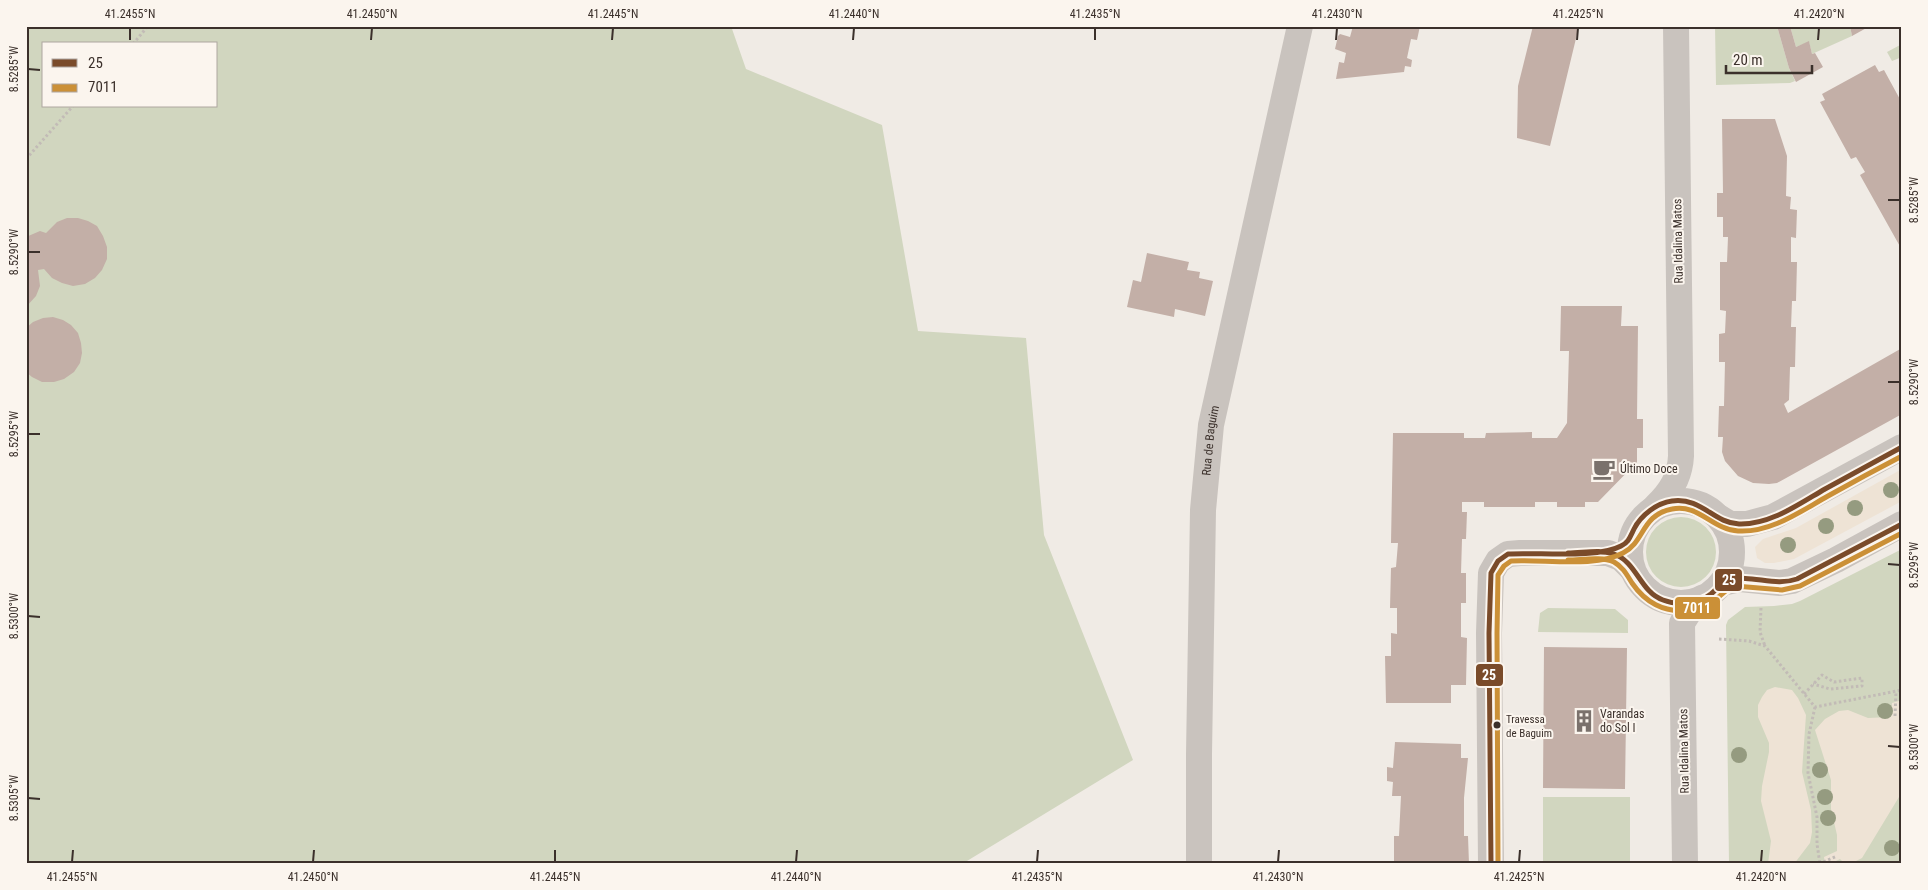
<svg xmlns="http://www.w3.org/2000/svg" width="1928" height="890" font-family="'Roboto Condensed',sans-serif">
	<rect width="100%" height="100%" fill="#f0ebe5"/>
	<path fill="#d1d6bf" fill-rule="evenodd" d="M26,26H731L746,69L882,125L918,331L1026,338L1044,535L1133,760L962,864H26ZM44,44H216V106H44Z
		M1715,26H1777L1789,68L1795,81L1790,83L1716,85Z
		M1790,26H1850L1852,36L1812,54L1809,42L1796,47Z
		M1902,44V57L1892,61L1887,52Z
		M1646 552a35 35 0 1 1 70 0a35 35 0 1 1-70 0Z
		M1902,549V856L1897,864H1729L1726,625L1728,620L1745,607L1774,606L1792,604L1800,601Z
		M1548,608L1615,609L1628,620V633L1538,632L1540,613Z
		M1543,797H1630V864H1543Z"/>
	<path fill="#eee3d5" d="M1902,469V501L1794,559L1774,563H1765L1757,558L1755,547L1763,539L1796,528Z
		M1775,687L1792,690L1798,698L1806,715L1802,772L1811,810L1812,832L1810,843L1794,864H1768L1771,841L1761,801L1762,786L1769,752V743L1758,717V705L1762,697L1767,690Z
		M1902,700V792L1862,858L1850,864L1844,863L1840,859L1830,864H1825L1824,857L1837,851V835L1831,809V780L1815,730L1825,719L1839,711L1848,710L1868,718L1891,717L1892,703Z"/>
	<path fill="#c3afa7" d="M1353,26H1420L1417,40L1411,39L1407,58L1412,60L1411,67L1405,66L1404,72L1336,79L1339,62L1344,63L1346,53L1335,49L1338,36L1340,34L1350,37Z
		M1533,26H1579L1550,146L1517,138L1518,86Z
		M1777,26H1790L1796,47L1809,41L1812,54L1815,53L1823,67L1796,82L1789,68Z
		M1850,26H1870L1852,36Z
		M1875,65L1879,72L1884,70L1902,103V250L1860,175L1865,172L1856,157L1851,159L1820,102L1825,100L1822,94Z
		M1722,119H1775L1787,156L1786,196L1791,197L1790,209L1797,210L1796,238L1791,237V262H1797L1796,301H1792L1791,327H1796L1795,367H1790L1789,400L1784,404L1788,413L1902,348V414L1777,483L1769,484L1753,483L1738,476L1725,461L1722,452L1723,437H1718L1719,406H1724L1725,362H1719V334L1725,333L1726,311L1720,310V262H1727L1728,237H1723V217H1717V193H1723Z
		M67,218H78L88,221L97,226L103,236L107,247V259L102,270L95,278L85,284L73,286L62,283L52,278L44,269L38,270L40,286L36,296L26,307V237L40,231L46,233L57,222Z
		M1147,253L1189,262L1187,270L1200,272L1199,278L1213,281L1205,316L1175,309L1174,317L1127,307L1133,280L1141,282Z
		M1561,306H1622L1621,326H1638L1637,419H1643V448H1637V462L1598,502H1585V507H1557V502H1535V507H1484V502H1462V512H1467L1466,539H1462L1461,573H1466V603H1461V637L1467,638L1466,685H1451V703H1386L1385,656H1391V633L1397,634V608H1390L1391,568L1396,567L1398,543H1391L1393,433H1464V438H1485L1486,433L1532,432V438H1557L1567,423L1569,351H1560Z
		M53,317L63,320L71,325L78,333L81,343L82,353L80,363L74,372L64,379L54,382H42L32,377L26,372V328L33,322L43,318Z
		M1544,647L1627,648L1625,789L1543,788Z
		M1395,742L1461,744V758H1468L1464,798V836H1468L1469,864H1394V836H1399L1401,796H1392L1393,782L1387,781V767L1393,768Z"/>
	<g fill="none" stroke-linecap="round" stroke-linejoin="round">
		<path stroke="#c2bbb6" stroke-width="3" stroke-dasharray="2.5 2.5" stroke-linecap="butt" d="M133,44L148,26
			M26,159L73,106
			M1761,608L1760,632L1765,646
			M1719,639L1749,641L1765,646L1815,707L1902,690
			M1804,694L1822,675L1834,682L1862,678V686L1830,689L1813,684
			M1815,707L1809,734L1808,773L1817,817V844L1820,864
			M1895,716L1896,691
			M1819,864L1837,856"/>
		<g stroke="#c9c3be" stroke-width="26">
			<circle cx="1681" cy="552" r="51"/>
			<path d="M1656,506C1671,492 1680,477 1681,456L1676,26"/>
			<path d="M1720,518L1730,524H1747L1773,517L1902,447"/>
			<path d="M1722,583L1740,579L1780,583L1792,581L1836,560L1902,524"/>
			<path id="s1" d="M1199,864V754L1203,510L1211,425L1300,26"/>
			<path d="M1491,864L1489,633L1491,573L1498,561L1508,554L1520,553H1608L1621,558L1632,569"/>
			<path d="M1685,864L1682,623L1693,606L1702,598"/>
		</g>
		<defs>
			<path id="bus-1" d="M1568,553C1583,553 1600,549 1614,554C1637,562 1640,592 1663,600C1678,606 1698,604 1711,594C1717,589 1721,583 1729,580C1752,574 1774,587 1797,579L1902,524
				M1491,864L1489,633L1491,573L1498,561L1508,554C1537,552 1597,559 1621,546C1629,542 1630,537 1634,529C1641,515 1657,503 1672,501C1702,497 1713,523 1739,524C1770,525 1799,504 1825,489C1851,475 1876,461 1902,447"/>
			<path id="bus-2" d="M1568,560C1582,560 1601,556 1614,562C1623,567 1627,575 1632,583C1645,602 1664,613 1687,610C1697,609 1708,606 1716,599C1723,594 1726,589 1735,586L1782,590L1800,586L1902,533
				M1498,864L1497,633L1498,575L1504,566L1511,561C1543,559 1596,568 1623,553C1645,542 1641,515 1672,509C1698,503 1713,530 1738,531C1771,533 1801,511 1828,496C1853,482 1877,469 1902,456"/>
		</defs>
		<use href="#bus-1" stroke="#fbf5ee" stroke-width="9"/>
		<use href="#bus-2" stroke="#fbf5ee" stroke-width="9"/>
		<use href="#bus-1" stroke="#7a4b2a" stroke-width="5"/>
		<use href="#bus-2" stroke="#cb9037" stroke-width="5"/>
	</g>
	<g fill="#959b80">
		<circle cx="1891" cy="490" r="8"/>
		<circle cx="1855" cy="508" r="8"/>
		<circle cx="1826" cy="526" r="8"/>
		<circle cx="1788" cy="545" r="8"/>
		<circle cx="1885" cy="711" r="8"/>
		<circle cx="1739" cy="755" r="8"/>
		<circle cx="1820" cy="770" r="8"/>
		<circle cx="1825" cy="797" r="8"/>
		<circle cx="1828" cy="818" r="8"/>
		<circle cx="1892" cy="848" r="8"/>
	</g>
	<path fill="none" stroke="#3b302b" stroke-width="2" d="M130,40V28M371,40L372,28M612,40L613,28M853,40L854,28M1095,40V28M1336,40L1337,28M1577,40L1578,28M1818,40L1819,28M28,69L40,70M1888,200H1900M28,252H40M1888,382H1900M28,434H40M1888,564L1900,565M28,616L40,617M1888,746L1900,747M28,798L40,799M72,862L73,850M313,862L314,850M555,862V850M796,862L797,850M1037,862L1038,850M1278,862L1279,850M1519,862L1520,850M1761,862L1762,850"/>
	<defs>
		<symbol id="cafe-bare" viewBox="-9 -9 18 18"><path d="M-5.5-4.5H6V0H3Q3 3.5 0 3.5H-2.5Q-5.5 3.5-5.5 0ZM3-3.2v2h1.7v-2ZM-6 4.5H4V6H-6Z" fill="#7a716c" stroke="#fbf5ee" stroke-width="2.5" paint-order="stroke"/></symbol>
		<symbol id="building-bare" viewBox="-9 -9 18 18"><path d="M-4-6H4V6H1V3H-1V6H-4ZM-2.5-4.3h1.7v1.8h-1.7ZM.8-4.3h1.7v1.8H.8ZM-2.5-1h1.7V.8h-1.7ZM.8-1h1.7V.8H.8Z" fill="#7a716c" stroke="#fbf5ee" stroke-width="2.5" paint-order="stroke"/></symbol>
	</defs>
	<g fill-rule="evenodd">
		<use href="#cafe-bare" x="1588" y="453" width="32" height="32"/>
		<use href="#building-bare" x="1568" y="705" width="32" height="32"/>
	</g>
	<circle fill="#3b302b" stroke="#fbf5ee" stroke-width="2" cx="1497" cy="725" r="4.5"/>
	<g text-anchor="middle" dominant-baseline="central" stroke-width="4" stroke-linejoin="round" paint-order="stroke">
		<g font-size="11" fill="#3b302b" stroke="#fbf5ee" text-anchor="start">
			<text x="1506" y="719">Travessa<tspan x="1506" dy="14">de Baguim</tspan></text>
		</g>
		<g font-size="12" fill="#3b302b" stroke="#fbf5ee">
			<text transform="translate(1678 241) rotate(-91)">Rua Idalina Matos</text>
			<text stroke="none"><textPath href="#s1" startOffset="424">Rua de Baguim</textPath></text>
			<text transform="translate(1684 751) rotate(-91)">Rua Idalina Matos</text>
		</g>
		<g font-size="12" fill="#3b302b" stroke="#fbf5ee" text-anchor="start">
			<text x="1620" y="469">Último Doce</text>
			<text x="1600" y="714">Varandas<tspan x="1600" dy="14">do Sol I</tspan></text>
		</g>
	</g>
	<g stroke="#fbf5ee" stroke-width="2">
		<rect x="1714" y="568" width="29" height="24" rx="5" fill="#7a4b2a"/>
		<rect x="1674" y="596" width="47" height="24" rx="5" fill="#cb9037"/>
		<rect x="1475" y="663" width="29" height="24" rx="5" fill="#7a4b2a"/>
	</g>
	<g font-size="14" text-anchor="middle" font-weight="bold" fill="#fff">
		<text x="1729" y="585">25</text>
		<text x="1697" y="613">7011</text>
		<text x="1489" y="680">25</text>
	</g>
	<rect width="1928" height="890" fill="none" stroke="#fbf5ee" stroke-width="55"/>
	<rect x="42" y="42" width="175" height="65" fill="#fbf5ee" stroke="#aea6a0"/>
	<rect x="52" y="59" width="25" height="8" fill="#7a4b2a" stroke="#aea6a0"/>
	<text x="88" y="68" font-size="15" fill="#3b302b">25</text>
	<rect x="52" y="84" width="25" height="8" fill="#cb9037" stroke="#aea6a0"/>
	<text x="88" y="92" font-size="15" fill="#3b302b">7011</text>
	<path d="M1726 65v8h86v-8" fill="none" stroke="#3b302b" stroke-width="2.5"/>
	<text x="1733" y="65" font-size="15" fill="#3b302b" stroke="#fbf5ee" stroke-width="4" paint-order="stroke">20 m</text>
	<rect x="28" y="28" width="1872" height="834" fill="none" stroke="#3b302b" stroke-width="2"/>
	<g font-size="12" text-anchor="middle" fill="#3b302b">
		<text x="130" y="18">41.2455°N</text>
		<text x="372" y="18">41.2450°N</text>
		<text x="613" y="18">41.2445°N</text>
		<text x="854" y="18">41.2440°N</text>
		<text x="1095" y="18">41.2435°N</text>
		<text x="1337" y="18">41.2430°N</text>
		<text x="1578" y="18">41.2425°N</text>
		<text x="1819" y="18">41.2420°N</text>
		<text transform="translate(14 69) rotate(-90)" y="4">8.5285°W</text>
		<text transform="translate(1914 200) rotate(-90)" y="4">8.5285°W</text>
		<text transform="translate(14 252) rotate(-90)" y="4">8.5290°W</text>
		<text transform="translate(1914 382) rotate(-90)" y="4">8.5290°W</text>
		<text transform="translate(14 434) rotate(-90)" y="4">8.5295°W</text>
		<text transform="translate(1914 565) rotate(-90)" y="4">8.5295°W</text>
		<text transform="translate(14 616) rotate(-90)" y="4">8.5300°W</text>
		<text transform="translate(1914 747) rotate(-90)" y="4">8.5300°W</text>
		<text transform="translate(14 798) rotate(-90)" y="4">8.5305°W</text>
		<text x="72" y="881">41.2455°N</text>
		<text x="313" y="881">41.2450°N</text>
		<text x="555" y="881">41.2445°N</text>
		<text x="796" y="881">41.2440°N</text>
		<text x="1037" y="881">41.2435°N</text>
		<text x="1278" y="881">41.2430°N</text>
		<text x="1519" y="881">41.2425°N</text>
		<text x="1761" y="881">41.2420°N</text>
	</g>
</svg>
